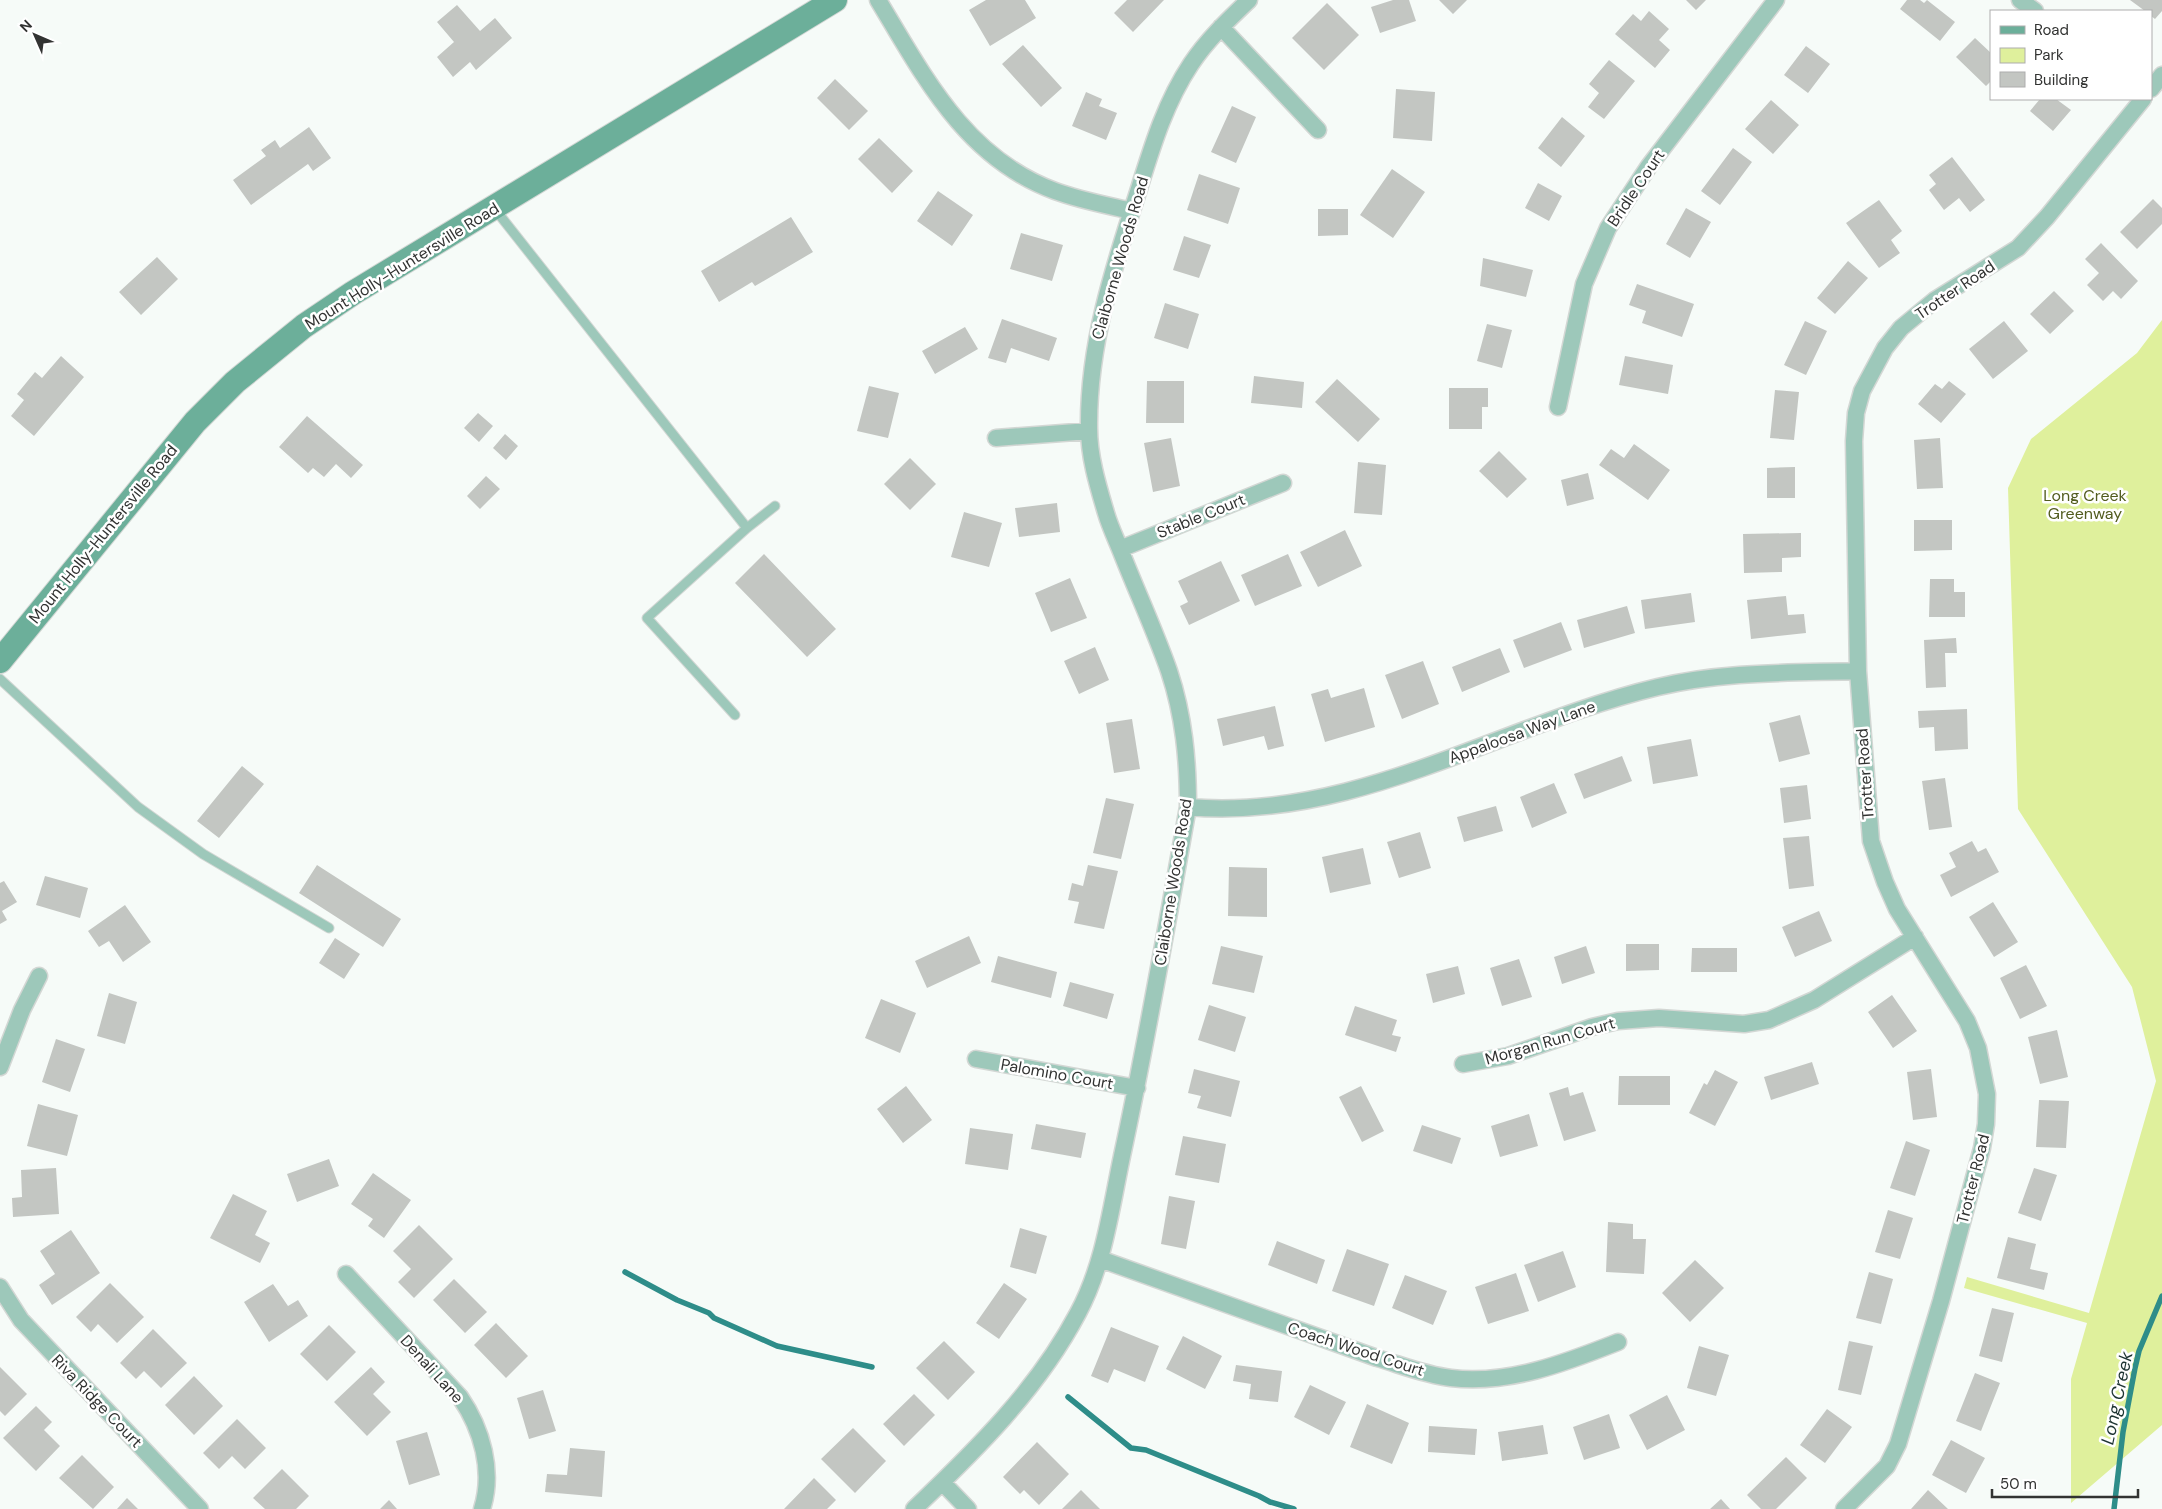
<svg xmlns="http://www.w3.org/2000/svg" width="2162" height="1509" font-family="'DM Sans',sans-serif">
	<rect width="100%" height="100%" fill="#f6fbf8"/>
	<path fill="#dff09c" d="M2162,320V1425L2071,1503V1379L2087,1323L1964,1288L1967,1277L2089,1313L2156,1081L2132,987L2018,809L2008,488L2031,439L2137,353Z"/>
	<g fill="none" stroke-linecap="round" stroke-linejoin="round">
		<path stroke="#2e8d89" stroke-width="5.5" d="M625,1272L677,1300L709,1313L714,1318L777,1346L872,1367
			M1068,1397L1131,1448L1146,1450L1259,1496L1270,1502L1294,1509
			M2114,1509L2123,1432L2135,1368L2139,1351L2162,1296"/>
	</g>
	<path fill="#c3c6c2" d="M986,0H1025L1036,18L990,46L969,10Z
		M1127,0H1164L1133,32L1114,13Z
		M1393,0H1409L1416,21L1380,33L1371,7Z
		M1439,0H1467L1453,14Z
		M1686,0H1706L1696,10Z
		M1907,0H1920L1924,3L1927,0L1955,22L1940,41L1900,9Z
		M2130,0H2162V11L2155,19L2151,16V11H2145Z
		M1327,3L1359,35L1324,70L1292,38Z
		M457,5L480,31L495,18L512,38L476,70L470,62L453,77L437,57L454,42L437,22Z
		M1649,11L1669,29L1659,40L1670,50L1655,68L1615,34L1633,14L1641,21Z
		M1975,38L1991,53V81L1986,86L1956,57Z
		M1023,45L1062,88L1041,107L1002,64Z
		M1806,46L1830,64L1808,93L1784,75Z
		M1609,60L1635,81L1604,119L1588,107L1599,93L1589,84Z
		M835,79L868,111L849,130L817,98Z
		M1396,89L1435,92L1432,141L1393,138Z
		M1086,92L1102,99L1099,106L1117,113L1106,140L1072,126Z
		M2040,99H2056L2071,110L2053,131L2030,111Z
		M1771,100L1799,125L1773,154L1745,129Z
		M1232,106L1256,117L1236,163L1211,152Z
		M1562,117L1585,136L1561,167L1538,148Z
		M309,127L331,158L313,171L308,164L251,205L233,180L266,156L261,150L275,140L280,148Z
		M879,138L913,171L892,193L858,159Z
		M1733,148L1752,162L1720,205L1701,191Z
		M1952,157L1985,200L1970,212L1959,198L1944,210L1929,190L1936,184L1929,175Z
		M1392,169L1425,192L1393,238L1360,215Z
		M1199,174L1240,188L1228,224L1187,210Z
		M1538,183L1562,196L1549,221L1525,208Z
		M938,191L973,215L952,246L917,221Z
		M2153,199L2162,208V224L2137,249L2120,232Z
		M1879,200L1902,231L1891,240L1900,253L1879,268L1846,223Z
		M1686,208L1711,222L1690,258L1666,244Z
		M1318,209H1348V235L1318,236Z
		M791,217L813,252L755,286L752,282L719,302L701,271Z
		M1021,233L1063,245L1052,281L1010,269Z
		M1184,236L1211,245L1199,278L1173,270Z
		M2101,243L2138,281L2121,299L2113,291L2103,301L2087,285L2099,273L2085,259Z
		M157,257L178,279L141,315L119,292Z
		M1483,258L1533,270L1526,297L1480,286Z
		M1848,261L1868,278L1835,314L1817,298Z
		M1637,284L1694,304L1682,337L1642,323L1646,311L1629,305Z
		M2054,291L2074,311L2050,334L2030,314Z
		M1165,303L1199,314L1188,349L1154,338Z
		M1002,319L1057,338L1049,361L1011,348L1006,363L988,358Z
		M1805,321L1827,331L1806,375L1784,365Z
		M2004,321L2028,351L1993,379L1969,349Z
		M1487,324L1512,330L1502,368L1477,361Z
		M965,327L978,349L935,374L922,351Z
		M61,356L84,377L34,436L11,416L24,400L17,394L35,372L42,378Z
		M1625,356L1673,365L1668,394L1619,385Z
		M1254,376L1304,382L1302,408L1251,403Z
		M1337,379L1380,419L1358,442L1315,402Z
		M1147,381H1184V423H1146Z
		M1949,381L1966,394L1941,423L1918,404L1935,384L1942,389Z
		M869,386L899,393L888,438L857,431Z
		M1449,388H1488V407H1482V429H1449Z
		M1775,390L1799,392L1794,440L1770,438Z
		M478,413L493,426L479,442L464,428Z
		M307,416L363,465L351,478L336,464L324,477L313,468L308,473L279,447Z
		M505,434L518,446L506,460L493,448Z
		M1171,438L1180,486L1153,492L1144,443Z
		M1940,438L1943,488L1917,489L1914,440Z
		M1634,444L1670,470L1648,500L1599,465L1611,449L1624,458Z
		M1499,451L1527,479L1507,498L1479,471Z
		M910,458L936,484L910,510L884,484Z
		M1358,462L1386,465L1382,515L1354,513Z
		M1795,467V498H1767V468Z
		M1588,473L1594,499L1567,506L1561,480Z
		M486,476L500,489L480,509L467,496Z
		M1057,503L1060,532L1019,537L1015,508Z
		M964,512L1002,523L989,567L951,557Z
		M1914,520H1952V550L1914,551Z
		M1345,530L1362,566L1318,587L1300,552Z
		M1801,533V557L1782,558V572L1744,573L1743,534Z
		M764,554L836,629L807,657L735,583Z
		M1288,554L1302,586L1255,606L1241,575Z
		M1221,561L1240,601L1189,625L1180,606L1188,602L1178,581Z
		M1070,578L1087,618L1051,632L1035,593Z
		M1930,579H1954V592H1965V617H1929Z
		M1691,593L1695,622L1645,629L1641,600Z
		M1786,596L1788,615L1804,614L1806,633L1751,639L1747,600Z
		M1627,606L1635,633L1584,648L1577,620Z
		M1561,622L1572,650L1524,668L1513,640Z
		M1956,638L1957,653H1945L1946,687L1926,688L1924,640Z
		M1095,647L1109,680L1079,694L1064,661Z
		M1500,648L1510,672L1462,692L1452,667Z
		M1423,661L1439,704L1402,719L1385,675Z
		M1364,688L1375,727L1325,742L1311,694L1328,689L1331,698Z
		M1275,706L1284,746L1268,750L1264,736L1223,746L1217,719Z
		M1967,709L1968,749L1935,751L1934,727L1919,728L1918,711Z
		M1800,715L1810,754L1779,762L1769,723Z
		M1132,719L1140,769L1114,773L1106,723Z
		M1691,739L1698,776L1653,784L1647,747Z
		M1622,756L1632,781L1584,799L1574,774Z
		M242,766L264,784L219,838L197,821Z
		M1945,778L1952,827L1929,830L1922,781Z
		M1554,783L1567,813L1532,828L1520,797Z
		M1807,785L1811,819L1784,823L1780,788Z
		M1106,798L1134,804L1121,859L1093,853Z
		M1496,806L1503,831L1464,842L1457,817Z
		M1420,832L1431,868L1399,878L1387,842Z
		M1809,836L1814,886L1789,889L1783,838Z
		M1972,841L1978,852L1986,848L1999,872L1951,897L1940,875L1956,867L1949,853Z
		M1363,848L1371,884L1330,893L1322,857Z
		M317,865L401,919L383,947L299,893Z
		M1088,865L1118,871L1104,929L1074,923L1079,902L1068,900L1072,883L1083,886Z
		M1229,867L1267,868V917L1228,916Z
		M45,876L88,888L80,918L36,905Z
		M4,881L17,902L2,911L7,920L0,924V883Z
		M1993,902L2018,942L1994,957L1969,917Z
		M125,905L151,942L123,962L109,941L99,947L88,931Z
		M1819,911L1832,941L1795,957L1782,927Z
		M969,936L981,963L927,988L915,961Z
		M335,938L360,954L344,979L319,963Z
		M1626,944H1659V970L1626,971Z
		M1221,946L1263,956L1254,993L1212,984Z
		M1586,946L1595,973L1562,984L1554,957Z
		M1692,948H1737V972H1691Z
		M998,956L1057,972L1051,998L991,982Z
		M1519,959L1532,997L1502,1006L1490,968Z
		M2026,965L2047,1006L2020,1019L2000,978Z
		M1458,966L1465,994L1433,1003L1426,974Z
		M1070,982L1114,994L1107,1019L1063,1006Z
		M109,993L137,1002L125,1044L97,1036Z
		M1892,995L1917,1031L1893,1048L1868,1012Z
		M881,999L916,1013L900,1053L865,1038Z
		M1209,1005L1246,1017L1235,1052L1198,1040Z
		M1355,1006L1397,1020L1392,1035L1401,1037L1396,1052L1345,1035Z
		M2057,1030L2068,1077L2040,1084L2028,1037Z
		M56,1039L85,1049L70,1092L42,1082Z
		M1812,1062L1819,1084L1771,1100L1764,1077Z
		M1194,1069L1240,1081L1231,1117L1197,1108L1201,1096L1188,1093Z
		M1931,1069L1937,1117L1913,1120L1907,1072Z
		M1715,1070L1738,1082L1715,1126L1689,1113L1704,1083L1707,1085Z
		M1619,1076H1670V1105H1618Z
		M906,1086L932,1120L903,1143L877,1109Z
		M1361,1086L1384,1131L1362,1142L1339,1097Z
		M1568,1087L1570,1096L1583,1092L1596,1131L1564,1141L1549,1093Z
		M2039,1100L2069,1101L2066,1148L2036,1147Z
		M38,1104L78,1115L67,1156L27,1146Z
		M1529,1114L1538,1146L1500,1157L1491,1126Z
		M1036,1124L1086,1133L1081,1158L1031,1149Z
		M1422,1125L1461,1138L1452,1164L1413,1151Z
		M970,1128L1013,1134L1008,1170L965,1164Z
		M1183,1136L1226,1144L1219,1183L1175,1175Z
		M1906,1141L1930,1150L1915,1196L1890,1188Z
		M329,1159L339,1186L297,1202L287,1174Z
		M56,1168L59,1214L13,1217L12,1198L22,1197L21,1170Z
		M2034,1168L2057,1175L2041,1221L2018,1213Z
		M373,1173L411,1200L384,1238L368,1226L373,1219L351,1204Z
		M233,1194L267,1211L255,1235L270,1243L260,1263L210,1238Z
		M1169,1196L1195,1201L1186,1249L1161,1244Z
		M1888,1210L1913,1218L1900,1259L1875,1252Z
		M1608,1222L1633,1224V1239H1646L1644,1274L1606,1272Z
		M419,1225L453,1259L414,1298L398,1282L411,1269L393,1251Z
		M1020,1228L1047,1236L1036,1274L1010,1267Z
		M71,1230L100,1273L52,1305L39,1285L55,1274L40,1251Z
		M2008,1237L2036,1244L2030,1269L2048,1273L2044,1290L1997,1278Z
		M1277,1241L1325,1260L1317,1284L1268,1265Z
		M1347,1249L1389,1264L1374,1306L1332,1291Z
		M1563,1251L1576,1287L1538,1302L1524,1265Z
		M1695,1260L1724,1288L1690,1322L1662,1293Z
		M1869,1272L1893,1279L1881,1324L1856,1318Z
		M1516,1273L1529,1311L1488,1324L1475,1287Z
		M1405,1275L1447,1291L1433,1325L1392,1308Z
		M454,1279L487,1312L465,1333L433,1300Z
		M110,1283L144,1317L117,1343L98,1324L91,1332L76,1317Z
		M1004,1283L1027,1299L999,1339L976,1323Z
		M273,1284L288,1306L298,1300L308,1316L269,1342L244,1302Z
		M1992,1308L2014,1313L2002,1362L1979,1356Z
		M496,1323L528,1356L506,1378L474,1345Z
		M329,1325L356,1352L327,1381L300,1354Z
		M1111,1327L1159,1346L1145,1382L1114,1369L1108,1383L1091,1376Z
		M153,1329L187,1363L161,1388L144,1371L136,1379L120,1363Z
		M1183,1336L1222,1356L1205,1389L1166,1369Z
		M944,1341L975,1372L948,1400L916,1368Z
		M1849,1341L1873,1346L1861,1395L1838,1390Z
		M1699,1346L1729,1355L1716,1396L1687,1388Z
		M1236,1365L1282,1371L1278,1402L1249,1399L1251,1384L1233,1381Z
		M0,1367L27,1394L5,1416L0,1411Z
		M371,1367L385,1382L373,1394L391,1412L367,1436L334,1402Z
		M1975,1373L2000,1383L1981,1431L1956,1421Z
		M194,1376L223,1406L194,1435L165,1405Z
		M1310,1385L1346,1402L1329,1435L1294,1417Z
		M543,1390L556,1431L529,1439L517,1398Z
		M914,1394L935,1415L904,1446L883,1424Z
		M1667,1395L1685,1430L1647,1450L1629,1415Z
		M1367,1404L1409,1423L1392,1464L1350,1447Z
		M36,1406L52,1422L44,1430L60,1446L36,1471L3,1438Z
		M1827,1409L1852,1427L1825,1463L1800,1445Z
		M1609,1414L1620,1448L1584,1460L1573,1427Z
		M237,1419L266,1448L245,1469L232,1456L219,1469L203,1453Z
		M1543,1425L1548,1454L1502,1461L1498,1432Z
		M1429,1426L1477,1429L1475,1455L1428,1452Z
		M853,1428L886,1461L855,1493L821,1459Z
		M427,1432L440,1475L409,1485L396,1441Z
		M1951,1440L1985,1458L1966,1493L1932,1475Z
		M1037,1442L1069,1474L1039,1505L1024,1490L1020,1494L1003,1477Z
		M570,1448L605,1451L602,1497L545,1492L547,1474L567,1475Z
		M82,1455L114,1487L93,1509L59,1478Z
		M1786,1457L1807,1478L1776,1509H1761L1747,1495Z
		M282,1469L309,1496L296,1509H265L253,1498Z
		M814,1478L836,1500L827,1509H784Z
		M1081,1490L1100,1509H1062Z
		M1928,1490L1948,1509H1911Z
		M127,1498L138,1509H117Z
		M1721,1499L1730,1509H1710Z
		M389,1500L397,1509H380Z"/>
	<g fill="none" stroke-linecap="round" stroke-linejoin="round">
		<defs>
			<path id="service" d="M494,208L747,528L647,618L735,715
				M747,528L775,506
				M0,679L138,807L203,854L329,928"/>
			<path id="minor" d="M878,0C924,76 965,158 1055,191C1079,200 1106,205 1132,211
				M2020,0L2035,11
				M1221,27L1318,130
				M2151,89L2162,75
				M1558,407L1584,284L1608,228L1649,166L1776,0
				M996,438L1089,431
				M1120,549L1283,483
				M1188,807C1354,822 1502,724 1658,687C1723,671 1792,673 1858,671
				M976,1059L1137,1088
				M1463,1064L1508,1056L1592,1027L1618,1021L1659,1018L1744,1024L1769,1020L1814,1000L1915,937
				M0,1067L22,1010L39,976
				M1100,1259L1377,1358C1401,1365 1425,1375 1451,1378C1508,1385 1565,1363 1618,1342
				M346,1274L460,1397C482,1429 494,1471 482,1509
				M0,1287L21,1320L200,1509
				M942,1482L968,1509
				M914,1509C976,1450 1038,1389 1078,1313C1104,1265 1111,1208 1122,1156C1147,1040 1167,924 1188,807C1188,760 1184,716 1169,671C1155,631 1137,592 1122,554C1117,541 1110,527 1106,513C1098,486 1089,457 1089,428C1088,346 1113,269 1138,192C1152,147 1165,103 1191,64C1207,40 1228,20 1249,0
				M1844,1509L1887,1466L1898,1444L1941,1301L1982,1148L1986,1124L1987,1094L1978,1048L1967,1021L1897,909L1885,882L1871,841L1858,671L1854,441L1856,413L1862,391L1885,348L1901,328L1935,300L2018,248L2047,217L2143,99"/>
			<path id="secondary" d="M0,661L195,422L235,382L304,326L353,293L835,0"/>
		</defs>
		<use href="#service" stroke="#d3d7d4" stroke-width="11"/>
		<use href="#minor" stroke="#d3d7d4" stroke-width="19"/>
		<use href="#secondary" stroke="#d3d7d4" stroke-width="26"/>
		<use href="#service" stroke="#9dc8ba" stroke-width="9"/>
		<use href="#minor" stroke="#9dc8ba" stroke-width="16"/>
		<use href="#secondary" stroke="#6caf9a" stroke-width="24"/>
	</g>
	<g text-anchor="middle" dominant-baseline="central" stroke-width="5" stroke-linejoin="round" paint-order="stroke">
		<g font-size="16" fill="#323332" stroke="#fff">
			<text transform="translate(1636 188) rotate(-56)">Bridle Court</text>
			<text transform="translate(1120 258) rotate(-74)">Claiborne Woods Road</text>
			<text transform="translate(402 266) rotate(-32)">Mount Holly-Huntersville Road</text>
			<text transform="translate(1955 290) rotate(-34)">Trotter Road</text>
			<text transform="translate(1201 516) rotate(-22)">Stable Court</text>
			<text transform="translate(103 534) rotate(-51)">Mount Holly-Huntersville Road</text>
			<text transform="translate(1522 732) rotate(-20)">Appaloosa Way Lane</text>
			<text transform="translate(1865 774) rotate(-94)">Trotter Road</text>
			<text transform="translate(1173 882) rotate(-81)">Claiborne Woods Road</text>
			<text transform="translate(1550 1041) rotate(-16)">Morgan Run Court</text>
			<text transform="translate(1057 1074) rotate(10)">Palomino Court</text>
			<text transform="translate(1973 1179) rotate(-76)">Trotter Road</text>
			<text transform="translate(1356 1349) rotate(18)">Coach Wood Court</text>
			<text transform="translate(432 1369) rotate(48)">Denali Lane</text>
			<text transform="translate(97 1401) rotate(46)">Riva Ridge Court</text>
		</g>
		<g font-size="16" fill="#525c1f" stroke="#fff">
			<text x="2085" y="495">Long Creek<tspan x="2085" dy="18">Greenway</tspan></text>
		</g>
		<g font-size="18" font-style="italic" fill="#1e3432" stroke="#fff">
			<text transform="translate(2117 1398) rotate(-78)">Long Creek</text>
		</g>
	</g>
	<rect x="1990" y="10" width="162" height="90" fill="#ffffff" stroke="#adadad"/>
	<rect x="2000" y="26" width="25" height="8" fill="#6caf9a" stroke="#adadad"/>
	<text x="2034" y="35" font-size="15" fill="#323332">Road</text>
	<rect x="2000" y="48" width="25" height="15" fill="#dff09c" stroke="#adadad"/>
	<text x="2034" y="60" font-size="15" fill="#323332">Park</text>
	<rect x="2000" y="72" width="25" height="15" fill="#c3c6c2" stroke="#adadad"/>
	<text x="2034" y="85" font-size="15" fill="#323332">Building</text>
	<g transform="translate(35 35) rotate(315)" stroke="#ffffff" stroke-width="4" paint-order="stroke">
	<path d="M0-4L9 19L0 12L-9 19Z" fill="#323332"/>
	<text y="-8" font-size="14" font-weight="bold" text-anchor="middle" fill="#323332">N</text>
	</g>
	<path d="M1992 1489v8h146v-8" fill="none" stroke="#323332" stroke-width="2.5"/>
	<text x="2000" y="1489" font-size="15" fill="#323332" stroke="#ffffff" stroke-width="4" paint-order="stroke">50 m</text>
</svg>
